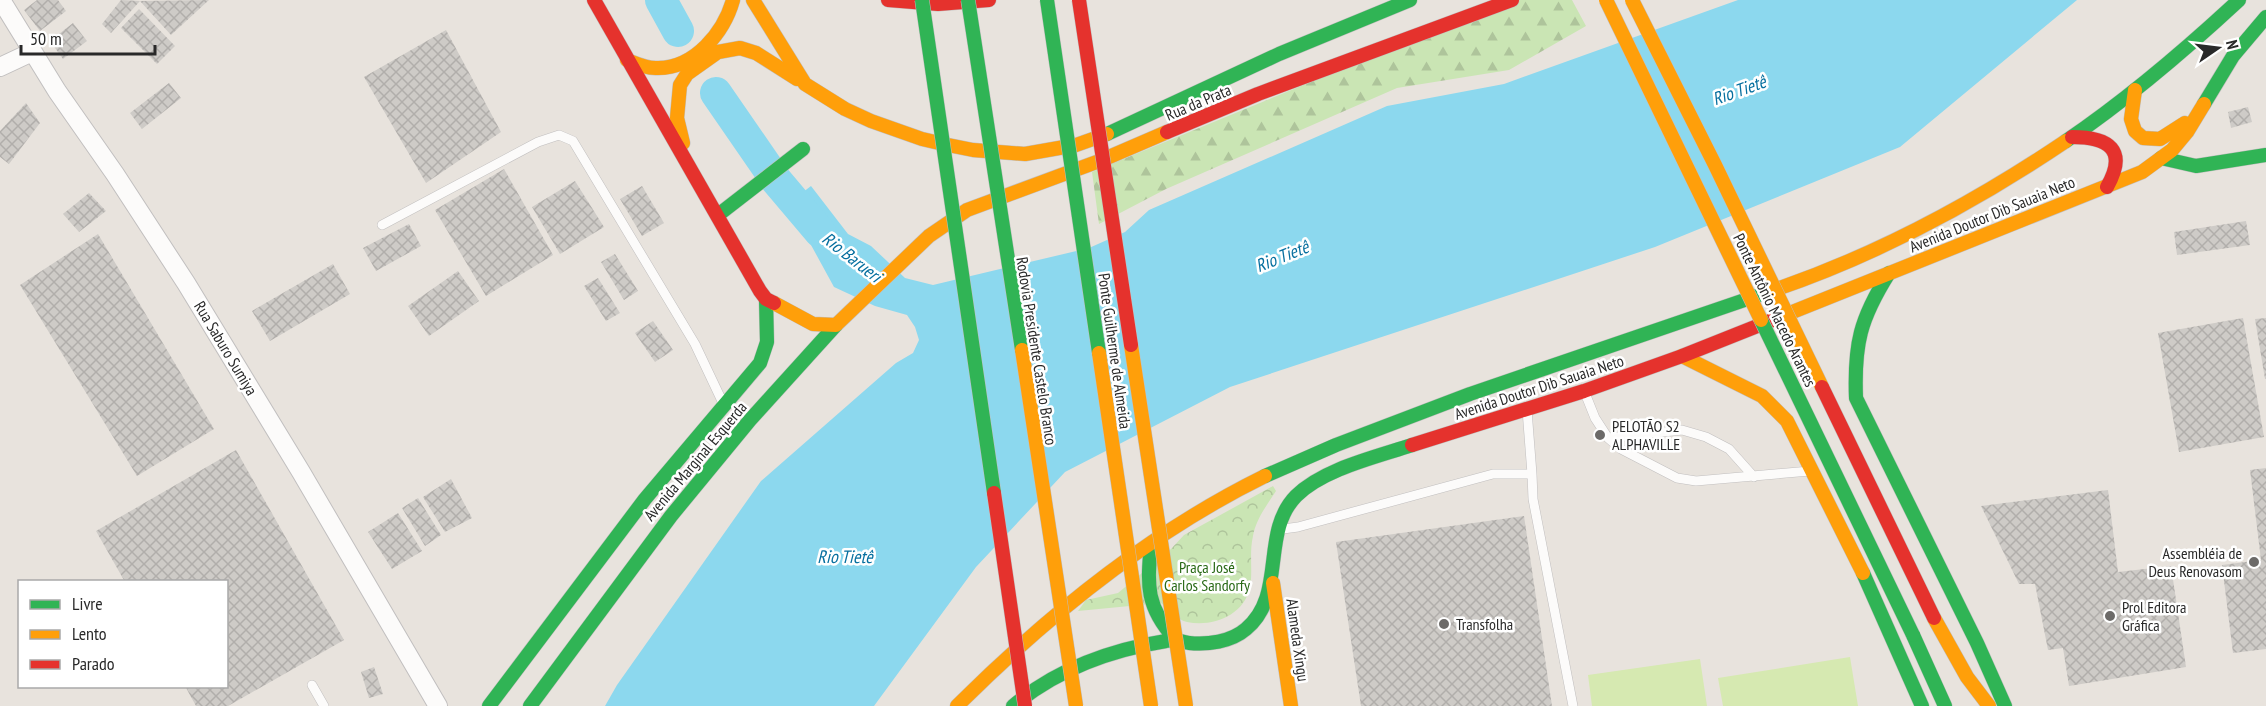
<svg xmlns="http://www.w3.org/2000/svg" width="2266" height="706" font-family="'PT Sans Narrow',sans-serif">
	<defs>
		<pattern id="forest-firs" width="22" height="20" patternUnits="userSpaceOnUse" patternTransform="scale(1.5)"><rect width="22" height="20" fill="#cae5b4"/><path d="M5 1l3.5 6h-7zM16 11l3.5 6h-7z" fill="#aec49b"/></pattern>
		<pattern id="park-crowns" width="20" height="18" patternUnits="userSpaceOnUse" patternTransform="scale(1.5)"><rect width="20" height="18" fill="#cae5b4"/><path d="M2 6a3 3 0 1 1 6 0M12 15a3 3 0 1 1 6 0" fill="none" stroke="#aec49b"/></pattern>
		<pattern id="building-cross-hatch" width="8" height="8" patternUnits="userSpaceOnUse" patternTransform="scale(1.5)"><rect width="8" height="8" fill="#cecbc7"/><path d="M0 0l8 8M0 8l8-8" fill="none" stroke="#b1aeab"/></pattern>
	</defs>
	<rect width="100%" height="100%" fill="#e8e3dd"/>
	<path fill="url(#forest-firs)" d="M1510,0H1572L1586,26L1509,70L1397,88L1166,189L1099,224L1092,172Z"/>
	<path fill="url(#park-crowns)" d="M1273,486L1276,491C1267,505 1256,519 1253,536C1249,553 1253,571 1250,588C1243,616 1213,627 1187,622C1178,621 1168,608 1161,603L1078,611L1086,600L1118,593L1171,549L1184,535Z"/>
	<path fill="#d6e9b1" d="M1850,657L1858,706H1723L1718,678Z
		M1700,659L1707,706H1592L1588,675Z"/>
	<path fill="#8cd8ee" d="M1738,0H2077L1900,147L1655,247L1230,387L1065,472L976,567L874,706H605L617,685L761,481L896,363L913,353L919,340L915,327L907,315L875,306L834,287L805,234L781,209L811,186L848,234L871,246L905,278L933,285L1089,248L1125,232L1149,210L1387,106L1504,84Z"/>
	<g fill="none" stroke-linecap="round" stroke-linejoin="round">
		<path stroke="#8cd8ee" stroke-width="32" d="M661,0L678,31
			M716,93L776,180L820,232"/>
	</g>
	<path fill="url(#building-cross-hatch)" d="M37,0H58L66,11L40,31L24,10Z
		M121,0L140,1L209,0L171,35L140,1L111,33L102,24Z
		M139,9L175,46L157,64L121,28Z
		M73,23L87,41L63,59L50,41Z
		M446,30L501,132L426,183L364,77Z
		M169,83L181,98L142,129L130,113Z
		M26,103L40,123L9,164L0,157V131Z
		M2248,107L2252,122L2231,128L2228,112Z
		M504,169L553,255L486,296L435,210Z
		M575,181L604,227L560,254L532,207Z
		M642,186L664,223L642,236L620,199Z
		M89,193L106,211L79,232L63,214Z
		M2246,221L2250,245L2177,255L2174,232Z
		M409,224L421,246L376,271L363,248Z
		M98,234L214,429L137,476L20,285Z
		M615,254L638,291L624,300L601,262Z
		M333,264L350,294L270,341L252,311Z
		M458,271L479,301L429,336L408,306Z
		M598,278L620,313L606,321L584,286Z
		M2243,318L2264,437L2179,452L2158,333Z
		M2266,318V379H2265L2255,319Z
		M653,321L673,350L655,362L635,333Z
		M236,450L344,640L228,706H196L185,686H226V582H125L96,531Z
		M2266,468V649L2233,653L2222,565L2261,560L2250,470Z
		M451,479L472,518L445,532L423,497Z
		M2108,490L2118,572L2171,566L2186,667L2069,686L2063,648L2048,650L2035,584H2019L1981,506Z
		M418,498L441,535L425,546L402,508Z
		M398,513L422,551L392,569L368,532Z
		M1524,516L1552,706H1361L1336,542Z
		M374,667L383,694L369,698L361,672Z"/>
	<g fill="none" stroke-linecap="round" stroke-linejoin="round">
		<defs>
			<path id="lane" d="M382,225L538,142L559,135L573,141L695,344L722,401
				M1585,393L1595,418L1608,438L1621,449L1677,478L1696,481L1810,471
				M1527,410L1532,474
				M1608,438L1682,430L1706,437L1729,449L1754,477
				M1283,529L1298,527L1493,474H1532L1533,499L1573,706
				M312,685L324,706"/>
			<path id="street" d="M1,0L57,91L115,174L186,283L301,472L438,706
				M0,67L32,52"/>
			<path id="fast" d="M2204,104L2233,56L2266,17
				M1107,134L1279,54L1410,0
				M2066,141C2128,99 2184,51 2239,0
				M2161,158L2196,166L2266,155
				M718,215L803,149
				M1889,273C1860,319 1854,344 1856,398L1977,643L2005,706
				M1265,476L1336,445L1470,394L1768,292
				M1151,544C1147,586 1146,607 1175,639
				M1863,573L1922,706
				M1913,635L1945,706
				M489,706L645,499L760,363L767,342L766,299
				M530,706L671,516L750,420L836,325
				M1013,706C1057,669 1110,650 1166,641C1175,639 1181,641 1189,643C1207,645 1231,642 1246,629C1287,595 1260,533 1296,496C1323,469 1376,457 1412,445"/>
			<path id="slow" d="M753,0L805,84L845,109L871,121L922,139L948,145L973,150L1025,154L1076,145L1107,134
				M627,60C637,64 648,69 658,68C695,68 724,32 733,0
				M2135,90L2131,119L2135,131L2143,138L2160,139L2185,123
				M683,143L677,118L680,85L687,74L718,52L740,48L756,53L797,79
				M1768,292C1873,257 1974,203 2066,141
				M774,303L813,324L836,325L929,236L967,210L1102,160L1167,132
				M1770,321L2142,172L2172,150L2187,132L2204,104
				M1682,356L1762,396L1787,421L1863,573
				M1273,583L1291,706
				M1934,618L1967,677L1989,706
				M957,706C1048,615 1149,533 1265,476"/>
			<path id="jam" d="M594,0L760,291L766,299L774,303
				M888,0L938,4L989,0
				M1167,132L1258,94L1512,0
				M2072,137C2109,137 2128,150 2107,187
				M1412,445L1584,391L1682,356L1770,321"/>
		</defs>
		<use href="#lane" stroke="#c1bfbf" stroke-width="10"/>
		<use href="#street" stroke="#c1bfbf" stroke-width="20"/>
		<use href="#fast" stroke="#c1bfbf" stroke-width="15"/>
		<use href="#slow" stroke="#c1bfbf" stroke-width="15"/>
		<use href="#jam" stroke="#c1bfbf" stroke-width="15"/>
		<use href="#lane" stroke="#fcfbfa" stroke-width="9"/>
		<use href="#street" stroke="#fcfbfa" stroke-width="18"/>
		<use href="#fast" stroke="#30b455" stroke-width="14"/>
		<use href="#slow" stroke="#ff9f0a" stroke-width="14"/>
		<use href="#jam" stroke="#e5322d" stroke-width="14"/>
		<defs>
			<path id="fast-bridge" d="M922,0L994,493
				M968,0L1022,350
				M1047,0L1099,353
				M1761,320L1913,635"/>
			<path id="slow-bridge" d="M1606,0L1761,320
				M1632,0L1715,165L1822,387
				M1131,345L1186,706
				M1022,350L1076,706
				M1099,353L1151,706"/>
			<path id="jam-bridge" d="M1079,0L1131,345
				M1822,387L1934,618
				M994,493L1025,706"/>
		</defs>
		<use href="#fast-bridge" stroke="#c1bfbf" stroke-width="15" stroke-linecap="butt"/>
		<use href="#slow-bridge" stroke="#c1bfbf" stroke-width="15" stroke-linecap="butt"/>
		<use href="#jam-bridge" stroke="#c1bfbf" stroke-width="15" stroke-linecap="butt"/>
		<use href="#fast-bridge" stroke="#30b455" stroke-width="14"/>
		<use href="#slow-bridge" stroke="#ff9f0a" stroke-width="14"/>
		<use href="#jam-bridge" stroke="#e5322d" stroke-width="14"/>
	</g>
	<g fill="#6c6a68" stroke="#fff" stroke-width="2">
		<circle cx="1600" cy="435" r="6"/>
		<circle cx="2254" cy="562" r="6"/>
		<circle cx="2110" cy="616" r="6"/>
		<circle cx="1444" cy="624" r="6"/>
	</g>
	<g text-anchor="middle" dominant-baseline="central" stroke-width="5" stroke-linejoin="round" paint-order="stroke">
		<g font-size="16" fill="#292929" stroke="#fff">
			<text transform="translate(1198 102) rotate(-23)">Rua da Prata</text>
			<text transform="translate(1992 214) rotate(-22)">Avenida Doutor Dib Sauaia Neto</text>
			<text transform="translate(1775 310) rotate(64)">Ponte Antônio Macedo Arantes</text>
			<text transform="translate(226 348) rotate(59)">Rua Saburo Sumiya</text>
			<text transform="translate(1037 351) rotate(81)">Rodovia Presidente Castelo Branco</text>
			<text transform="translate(1115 351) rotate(82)">Ponte Guilherme de Almeida</text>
			<text transform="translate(1539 387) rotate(-18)">Avenida Doutor Dib Sauaia Neto</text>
			<text transform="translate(695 461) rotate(-50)">Avenida Marginal Esquerda</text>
			<text transform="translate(1298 640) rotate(82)">Alameda Xingu</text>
		</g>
		<g font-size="16" fill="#292929" stroke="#fff" text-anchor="start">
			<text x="1612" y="426">PELOTÃO S2<tspan x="1612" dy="18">ALPHAVILLE</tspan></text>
			<text x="2242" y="553" text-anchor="end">Assembléia de<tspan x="2242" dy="18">Deus Renovasom</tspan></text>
			<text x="2122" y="607">Prol Editora<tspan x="2122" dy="18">Gráfica</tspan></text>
			<text x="1456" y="624">Transfolha</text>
		</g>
		<g font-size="16" fill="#296916" stroke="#fff">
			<text x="1207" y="567">Praça José<tspan x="1207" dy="18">Carlos Sandorfy</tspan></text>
		</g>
		<g font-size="18" font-style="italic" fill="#066f9f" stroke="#fff">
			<text transform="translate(1739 90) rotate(-20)">Rio Tietê</text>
			<text transform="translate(1282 256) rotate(-22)">Rio Tietê</text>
			<text transform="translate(852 257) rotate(38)">Rio Barueri</text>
			<text x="845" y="556">Rio Tietê</text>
		</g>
	</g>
	<rect x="18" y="580" width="210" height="108" fill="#ffffff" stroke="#a9a9a9" stroke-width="1.5"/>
	<rect x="30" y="600" width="30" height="9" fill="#30b455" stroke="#a9a9a9" stroke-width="1.5"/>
	<text x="72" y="610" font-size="18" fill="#292929">Livre</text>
	<rect x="30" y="630" width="30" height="9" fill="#ff9f0a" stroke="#a9a9a9" stroke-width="1.5"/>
	<text x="72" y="640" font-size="18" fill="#292929">Lento</text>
	<rect x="30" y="660" width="30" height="9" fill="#e5322d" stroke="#a9a9a9" stroke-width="1.5"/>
	<text x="72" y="670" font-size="18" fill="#292929">Parado</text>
	<g transform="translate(2218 48) rotate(76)" stroke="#ffffff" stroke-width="4.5" paint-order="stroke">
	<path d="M0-4.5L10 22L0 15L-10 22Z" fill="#292929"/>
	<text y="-9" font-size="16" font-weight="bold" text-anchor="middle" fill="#292929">N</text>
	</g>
	<path d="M21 45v9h134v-9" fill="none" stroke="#292929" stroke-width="3"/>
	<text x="30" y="45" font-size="18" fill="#292929" stroke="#ffffff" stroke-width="4.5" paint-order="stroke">50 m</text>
</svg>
